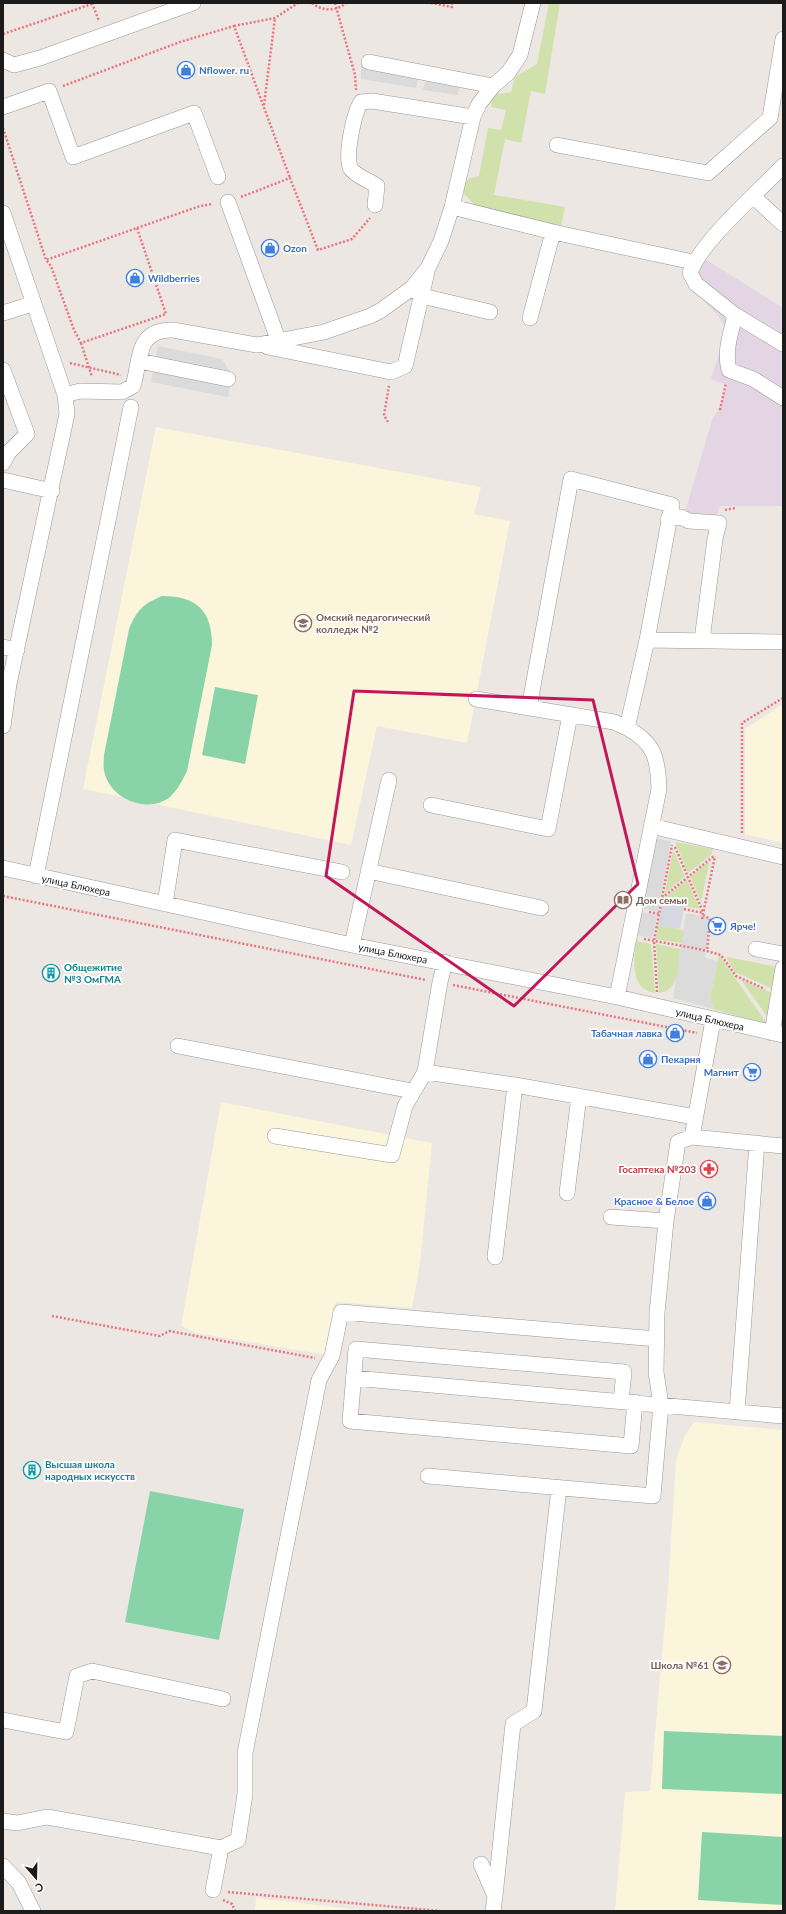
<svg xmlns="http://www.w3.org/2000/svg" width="786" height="1914" font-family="Lato,sans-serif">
	<rect width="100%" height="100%" fill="#ece7e2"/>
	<path fill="#e4d5e4" d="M705,259L783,308V506H720L712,528L681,526L712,420L720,406L727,385L711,379L727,330L719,317L689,284Z"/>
	<path fill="#fbf5dc" d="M156,427L481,487L474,514L510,521L467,743L377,726L351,845L83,789Z
		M783,704V843L745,834V729Z
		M221,1102L432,1143L420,1263L412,1308L336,1302L326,1355L196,1333L181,1326Z
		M694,1422L783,1430V1911H615L625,1792L650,1791L668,1588L676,1460L685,1435Z
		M256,1898L370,1911H255Z"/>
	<path fill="#d0e1ac" d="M549,3H560L545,94L531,91L521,143L505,139L494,195L565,207L561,226L476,206L464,194L463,187L468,179L479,176L488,128L501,130L506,110L492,107L491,100L497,94L511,92L515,77L537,64Z
		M675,842L713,849L711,855L688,873Z
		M673,850L685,876L665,893Z
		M708,862L709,864L701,902L690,877Z
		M687,880L700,909L684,906L685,903L663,899Z
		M658,925L684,930L682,943L656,939Z
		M636,941L651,944L655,993C629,988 634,960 636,941Z
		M656,944L680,949C678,965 680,991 659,993Z
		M719,955L768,1025L713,1009L710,997Z
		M726,957L778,967L773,989L735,972Z
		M741,980L772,993L768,1018Z"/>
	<path fill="#88d3a8" d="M162,596C197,596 212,611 212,645L187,771C182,781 178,789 170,797C147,815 108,798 104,770C103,765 104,760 104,755L129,629C137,610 143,604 162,596Z
		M215,687L258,695L245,764L202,755Z
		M150,1491L244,1509L219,1640L125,1622Z
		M664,1731L783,1736V1794L662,1789Z
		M702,1832L783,1837V1905L698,1900Z"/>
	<path fill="#dbdbdb" d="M361,65L419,74L416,88L361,79Z
		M426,77L460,82L458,95L423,90Z
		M158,346L222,359L232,375L228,397L151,382Z
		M655,838L671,841L658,912L641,908Z
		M640,912L657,915L653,938L635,935Z
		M686,913L709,917L705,958L718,961L710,997L713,1009L673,998Z"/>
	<path fill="#d6d8e1" d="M663,899L685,903L680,929L658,925Z"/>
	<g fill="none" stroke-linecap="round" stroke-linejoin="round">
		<defs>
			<path id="minor" d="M3,60L14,65L40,58L193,3
				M369,62L493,86
				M3,107L49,91L73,157L194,113L218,177
				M557,145L708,173L770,118L783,39
				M783,166C759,191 699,244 690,273L696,284L735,315L783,344
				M754,197L783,224
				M228,202L279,342
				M375,205L377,186C370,181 356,176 351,169C344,158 354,113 361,102L372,101L473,117
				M452,207L553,232L693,262
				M3,213L65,395L67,414L9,684L3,726
				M414,290L422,296L490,312
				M3,313L32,304
				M735,315C731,334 724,350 729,370L753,379L783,398
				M530,318L553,232
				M268,347L391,372L405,366L427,272
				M139,361L228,379
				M3,370L27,434L9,452L3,463
				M65,395L80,391L122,392L133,386C141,359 136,329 173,330L257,345L324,332L370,316L380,311L412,288L428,268L441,241L452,207L473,117L479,104L493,86L508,73L520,55L533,3
				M3,480L52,491
				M668,519L681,517L689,521L719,523L715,539L702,640
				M647,640L783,642
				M3,647L17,650
				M476,699L614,722L627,728
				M529,708L571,479L672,505L647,640L627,728C655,743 658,759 659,789L617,997
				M431,805L548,829L570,715
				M651,826L783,857
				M3,868L352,945L617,997L783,1035
				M368,871L541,908
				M36,876L131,407
				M165,904L175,840L342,872
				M352,945L389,780
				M756,949L783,954
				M772,1033L783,968
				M178,1046L412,1091
				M425,1072L515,1085L695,1117
				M275,1136L392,1155L405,1106L425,1072L440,982L445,962
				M692,1137L783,1146
				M567,1193L579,1096
				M611,1217L666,1221
				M495,1257L515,1085
				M353,1378L783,1416
				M621,1401L624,1372L356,1349L350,1421L631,1446L635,1402
				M737,1412L757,1143
				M428,1476L653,1496L661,1405L656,1372L657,1313L666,1221L678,1142L692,1137L713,1020
				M3,1720L66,1732L77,1676L92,1671L223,1699
				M3,1821L17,1823L47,1817L221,1848L213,1890
				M221,1848L238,1840L245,1794V1753L319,1380L332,1356L341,1312L657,1339
				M481,1864L495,1896L493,1911
				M3,1866L19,1883L33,1911
				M495,1896L513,1724L534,1711L559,1488"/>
		</defs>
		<use href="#minor" stroke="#989898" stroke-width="16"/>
		<path stroke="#ea757f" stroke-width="2.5" stroke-dasharray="2 2" stroke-linecap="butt" d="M92,3L99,21
			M312,3C322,11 336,12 346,3
			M335,3L355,75L356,90
			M431,3L452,7V3
			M234,26L275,18L298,3
			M3,34L92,4
			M63,86L180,42L234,26L290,178
			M264,105L275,18
			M3,128L46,260
			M241,197L290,178L318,250L352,239L370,218
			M137,228L166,314L81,343L74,330L51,266L46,260Z
			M137,228L200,206L213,204
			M81,343L92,377
			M70,363L121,375
			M720,410L726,383
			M388,422L384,415L389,386
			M725,510L735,508
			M742,833V723L783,698
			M675,847L703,912
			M3,896L426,980
			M662,898L714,856
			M684,909L703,913
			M649,912L660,914
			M703,915L710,919L707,951
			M702,919L715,856
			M644,939L699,949L721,955L736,976L765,989
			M453,985L697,1033
			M657,992L654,941L672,845
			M52,1316L160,1336L169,1331L315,1358
			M228,1892L440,1911
			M223,1900L232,1904L235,1911"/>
		<use href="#minor" stroke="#fff" stroke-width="15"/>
	</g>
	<path fill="none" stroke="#c2185b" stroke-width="3" stroke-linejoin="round" d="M354,691L593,700L638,884L514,1006L326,876Z"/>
	<defs>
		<symbol id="shop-ring" viewBox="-11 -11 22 22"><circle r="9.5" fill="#fff" stroke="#3f7fe0" stroke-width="1.5"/><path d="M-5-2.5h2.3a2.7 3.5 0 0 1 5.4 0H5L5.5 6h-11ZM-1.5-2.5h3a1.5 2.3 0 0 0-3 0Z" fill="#3f7fe0"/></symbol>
		<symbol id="university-ring" viewBox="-11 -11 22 22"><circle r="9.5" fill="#fff" stroke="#8d6e63" stroke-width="1.5"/><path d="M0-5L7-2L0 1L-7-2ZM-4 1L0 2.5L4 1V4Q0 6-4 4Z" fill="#8d6e63"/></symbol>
		<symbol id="library-ring" viewBox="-11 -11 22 22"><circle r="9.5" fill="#fff" stroke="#8d6e63" stroke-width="1.5"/><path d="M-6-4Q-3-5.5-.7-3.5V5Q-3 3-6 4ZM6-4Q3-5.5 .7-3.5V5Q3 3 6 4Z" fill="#8d6e63"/></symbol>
		<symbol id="supermarket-ring" viewBox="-11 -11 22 22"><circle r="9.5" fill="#fff" stroke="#3f7fe0" stroke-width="1.5"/><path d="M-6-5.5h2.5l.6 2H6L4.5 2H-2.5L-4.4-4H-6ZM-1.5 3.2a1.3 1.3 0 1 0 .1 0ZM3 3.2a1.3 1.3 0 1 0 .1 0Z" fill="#3f7fe0"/></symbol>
		<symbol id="building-ring" viewBox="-11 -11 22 22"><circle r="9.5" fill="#fff" stroke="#0f9aa8" stroke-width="1.5"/><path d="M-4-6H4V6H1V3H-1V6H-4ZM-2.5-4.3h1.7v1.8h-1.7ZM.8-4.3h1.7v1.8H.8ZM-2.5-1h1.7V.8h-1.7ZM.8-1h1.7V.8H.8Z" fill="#0f9aa8"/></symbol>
		<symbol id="pharmacy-ring" viewBox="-11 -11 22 22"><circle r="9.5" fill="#fff" stroke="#e0444e" stroke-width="1.5"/><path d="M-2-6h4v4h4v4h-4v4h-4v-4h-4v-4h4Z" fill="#e0444e"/></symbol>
		<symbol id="school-ring" viewBox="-11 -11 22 22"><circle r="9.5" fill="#fff" stroke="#8d6e63" stroke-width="1.5"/><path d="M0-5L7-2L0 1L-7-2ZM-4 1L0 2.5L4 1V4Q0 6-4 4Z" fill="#8d6e63"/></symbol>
	</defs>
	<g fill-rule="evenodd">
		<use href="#shop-ring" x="176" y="60" width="20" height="20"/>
		<use href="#shop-ring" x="260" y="238" width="20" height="20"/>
		<use href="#shop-ring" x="125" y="268" width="20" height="20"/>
		<use href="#university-ring" x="293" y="613" width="20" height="20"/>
		<use href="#library-ring" x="613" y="890" width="20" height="20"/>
		<use href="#supermarket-ring" x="707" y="916" width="20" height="20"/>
		<use href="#building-ring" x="41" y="963" width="20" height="20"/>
		<use href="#shop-ring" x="665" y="1023" width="20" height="20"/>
		<use href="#shop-ring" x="638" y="1049" width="20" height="20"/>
		<use href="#supermarket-ring" x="742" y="1062" width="20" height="20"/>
		<use href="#pharmacy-ring" x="699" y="1159" width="20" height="20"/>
		<use href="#shop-ring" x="697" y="1191" width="20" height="20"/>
		<use href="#building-ring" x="22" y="1460" width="20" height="20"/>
		<use href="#school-ring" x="712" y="1655" width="20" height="20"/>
	</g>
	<g text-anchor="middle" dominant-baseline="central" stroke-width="3.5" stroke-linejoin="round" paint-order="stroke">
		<g font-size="10" font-weight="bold" fill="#366cbe" stroke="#fff" text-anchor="start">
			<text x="199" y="70">Nflower. ru</text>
			<text x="283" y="248">Ozon</text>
			<text x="148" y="278">Wildberries</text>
			<text x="730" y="926">Ярче!</text>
			<text x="662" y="1033" text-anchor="end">Табачная лавка</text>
			<text x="661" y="1059">Пекарня</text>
			<text x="739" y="1072" text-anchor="end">Магнит</text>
			<text x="694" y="1201" text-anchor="end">Красное &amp; Белое</text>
		</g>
		<g font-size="10" font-weight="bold" fill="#785e54" stroke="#fff" text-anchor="start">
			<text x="316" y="617">Омский педагогический<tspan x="316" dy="12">колледж №2</tspan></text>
			<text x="636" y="900">Дом семьи</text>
			<text x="709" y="1665" text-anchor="end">Школа №61</text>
		</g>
		<g font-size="10" fill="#1b1b1b" stroke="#fff">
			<text transform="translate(76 885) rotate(12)">улица Блюхера</text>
			<text transform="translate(393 953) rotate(11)">улица Блюхера</text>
			<text transform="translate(710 1019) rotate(13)">улица Блюхера</text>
		</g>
		<g font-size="10" font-weight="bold" fill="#0d838f" stroke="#fff" text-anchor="start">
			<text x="64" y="967">Общежитие<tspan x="64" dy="12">№3 ОмГМА</tspan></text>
			<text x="45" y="1464">Высшая школа<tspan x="45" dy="12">народных искусств</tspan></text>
		</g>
		<g font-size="10" font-weight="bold" fill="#be3a42" stroke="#fff" text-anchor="end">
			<text x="696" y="1169">Госаптека №203</text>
		</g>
	</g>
	<rect width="786" height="1914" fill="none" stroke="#1b1b1b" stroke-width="8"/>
	<g transform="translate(36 1878) rotate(160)" stroke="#ffffff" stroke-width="3" paint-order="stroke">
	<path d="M0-3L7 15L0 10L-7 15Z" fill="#1b1b1b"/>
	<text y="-6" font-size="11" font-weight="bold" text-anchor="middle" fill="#1b1b1b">С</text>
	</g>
</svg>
